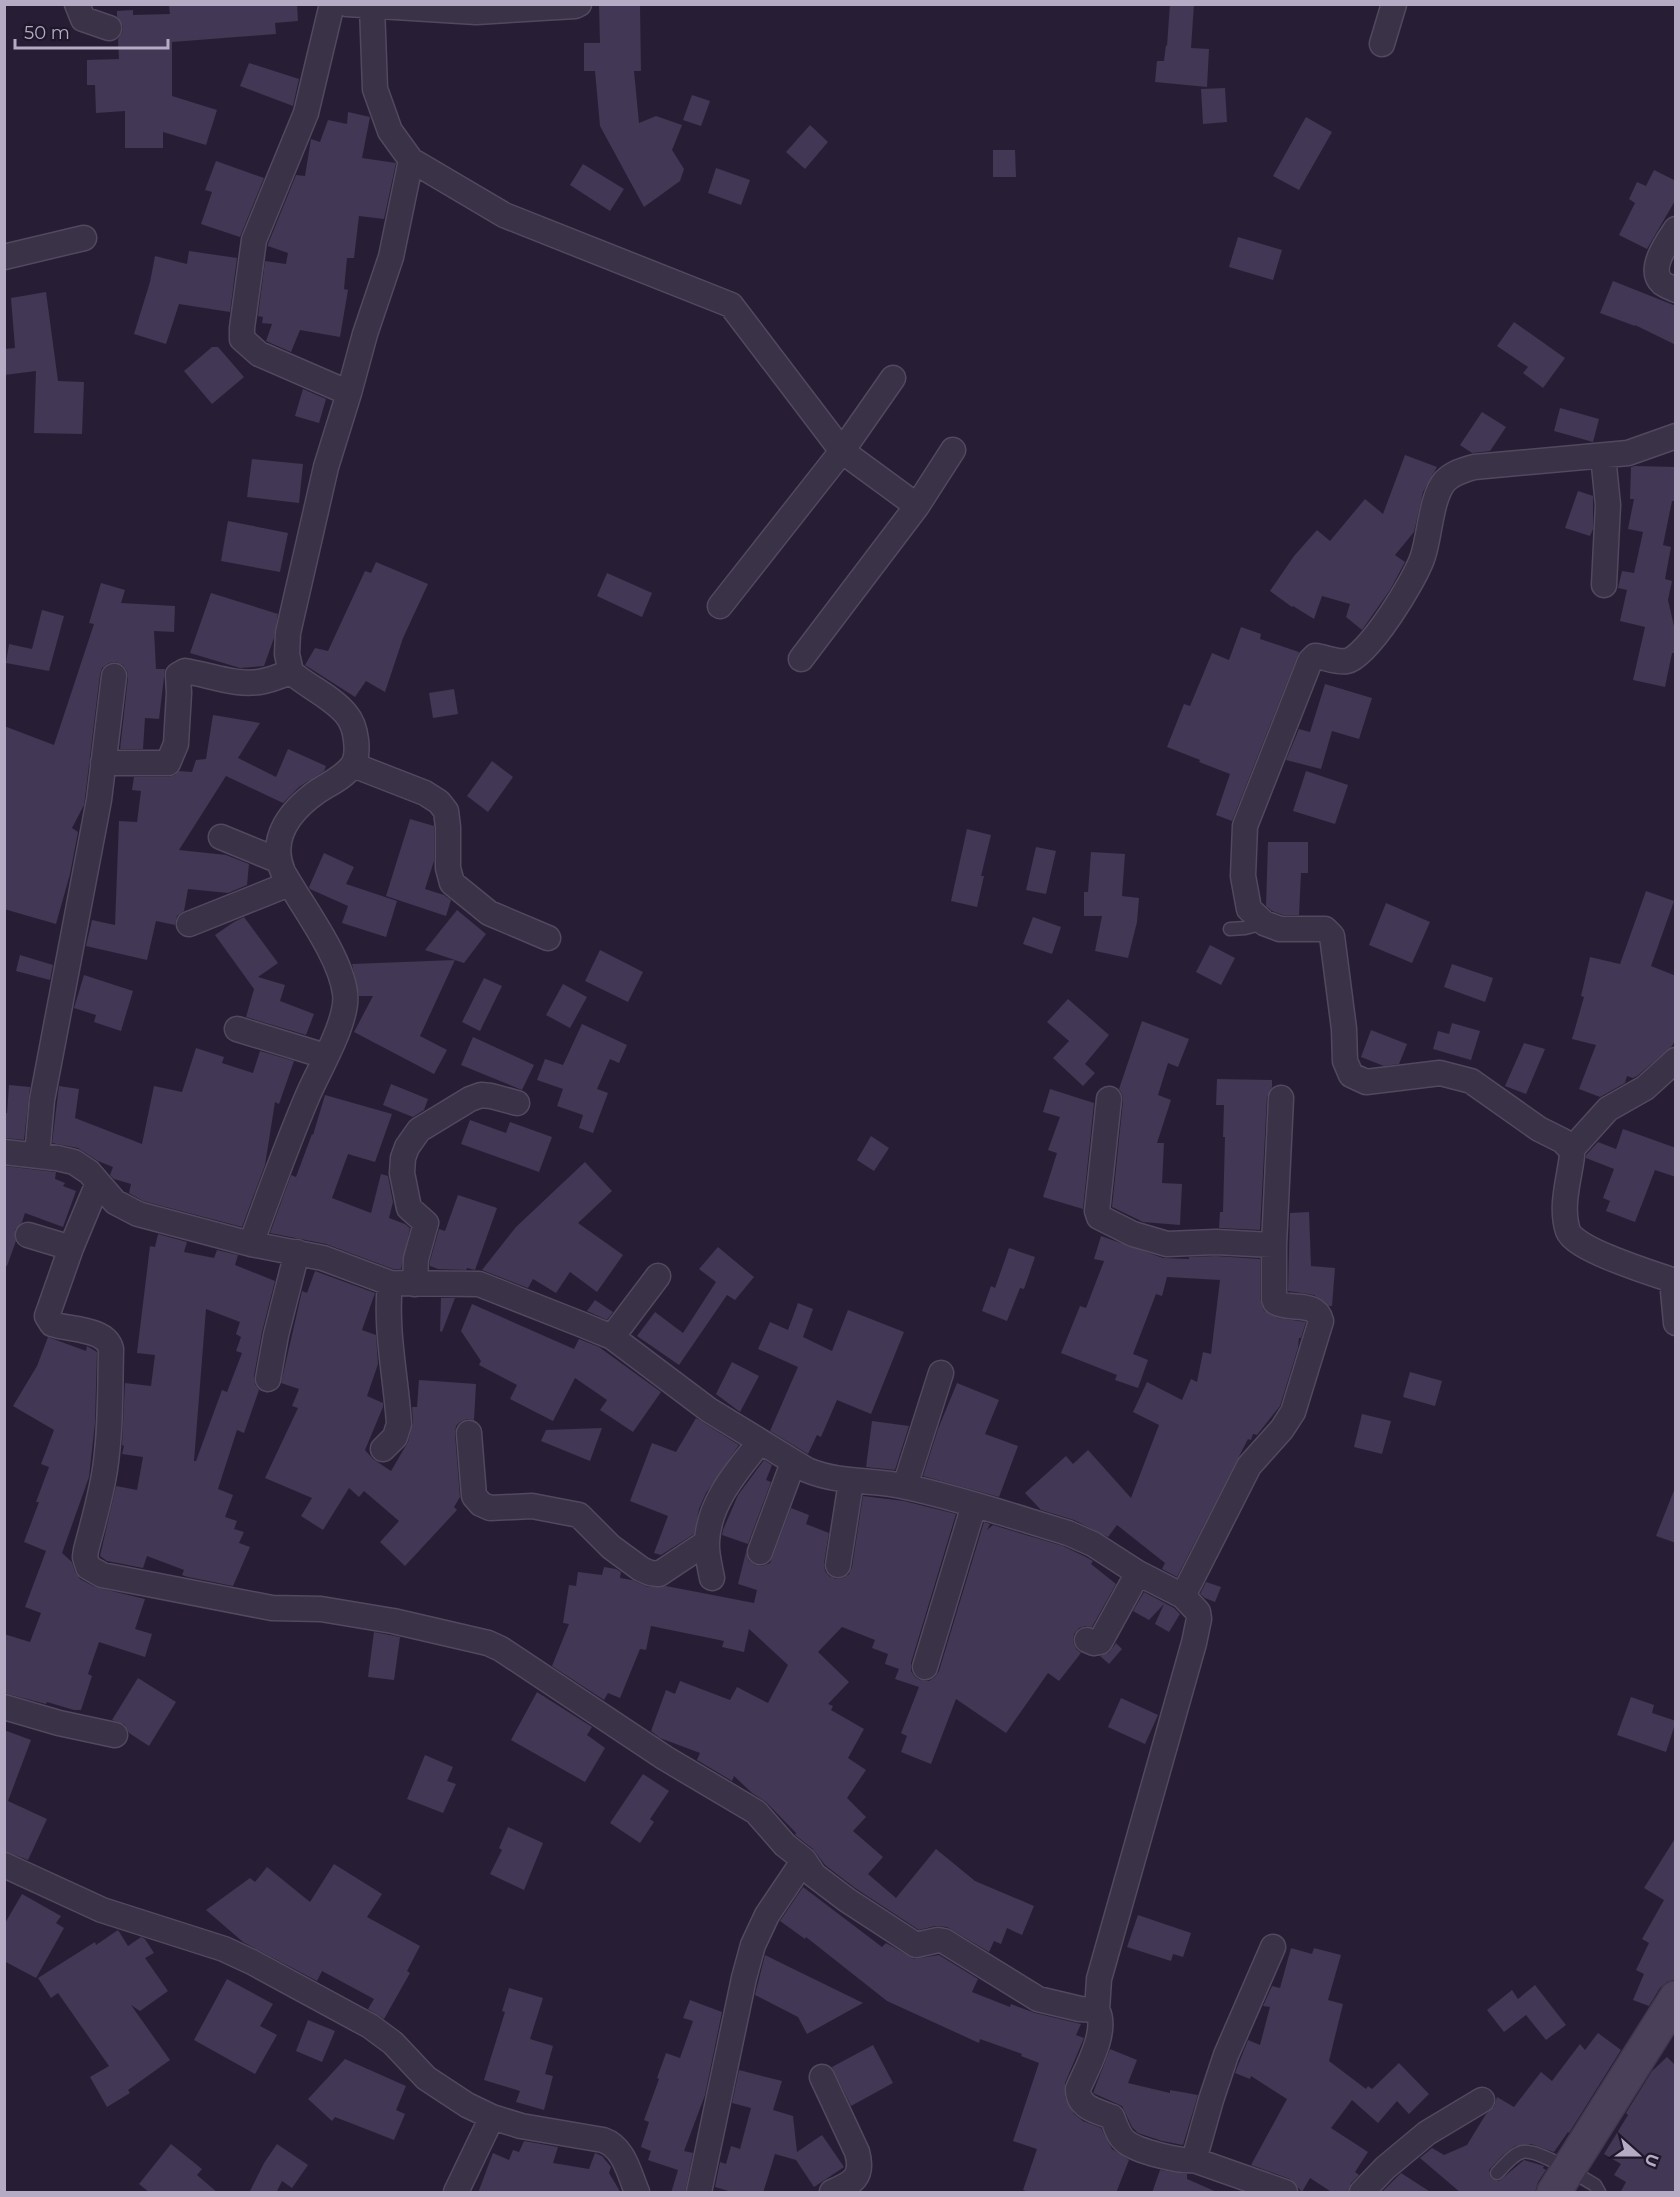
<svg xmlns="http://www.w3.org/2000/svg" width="1680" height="2197" font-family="Montserrat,sans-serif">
	<rect width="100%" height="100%" fill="#271e36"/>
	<path fill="#423754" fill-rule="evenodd" d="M186,4H297L298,21L275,23L276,34L172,42V96L217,110L206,145L163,132V148H125V111L96,113L95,85H87V60L119,59L118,39L122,33L123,26L117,17V11L133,10V15L170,14L169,6Z
		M1170,4H1194L1191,48L1209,49L1207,87L1155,82L1157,61H1164L1166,45L1167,46Z
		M640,5L641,71H634L639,123L656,116L682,125L672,150L684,169L680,181L644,207L600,126L595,71H584V43H600L599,6Z
		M249,63L299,79L293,106L240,86Z
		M1225,88L1227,122L1203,124L1201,89Z
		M692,95L710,101L701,126L683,120Z
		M348,112L370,117L362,158L396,163L384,219L359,216L354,258H347L344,289L348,290L340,337L300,330L291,352L266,341L272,324L262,323L263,317L258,316L265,261L286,264L288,253L268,246V244L296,175L305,176L311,139L320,142L328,120L347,124Z
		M1306,117L1332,132L1299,190L1273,176Z
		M810,125L828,142L805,169L786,152Z
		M993,150H1015L1016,177H993Z
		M216,161L264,178L240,237L201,224L212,192L205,190Z
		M583,164L624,189L610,211L570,185Z
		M716,168L750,180L741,205L708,193Z
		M1654,170L1676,181V199L1647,249L1619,235L1635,203L1629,199L1637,182L1646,186Z
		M1238,237L1282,250L1273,280L1229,267Z
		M189,251L237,258L230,312L179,304L166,344L134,334L150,282L155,256L187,264Z
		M1613,281L1676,306V345L1635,325V326L1600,313Z
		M46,292L58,381L84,382L82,434L34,433L36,371L4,375V349L15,348L11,298Z
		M1514,322L1565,358L1543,388L1523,373L1528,367L1497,346Z
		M212,347H218L244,377L212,404L184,371Z
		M303,389L326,399L319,423L295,416Z
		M1560,408L1599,419L1593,442L1554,431Z
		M1482,412L1506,427L1490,451L1472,453L1460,445Z
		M1405,455L1437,467L1423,492L1414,532L1395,555L1405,562L1390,590L1362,630L1346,617L1350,604L1322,596L1314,619L1293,606L1292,607L1270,591L1294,556L1317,530L1330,541L1365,499L1383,514Z
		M252,459L303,464L299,503L247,497Z
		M1635,466L1676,467L1675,501H1672L1663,545L1671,547L1665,579L1672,581L1668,600L1676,635V653H1672L1665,687L1633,680L1645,627L1620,621L1627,590L1618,588L1622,571L1634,573L1643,532L1628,529L1634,499H1630L1631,467Z
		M1578,491L1593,496V529L1590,536L1565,528Z
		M228,521L288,533L280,572L221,561Z
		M376,562L428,584L403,638L385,692L366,681L355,697L305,665L315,648L328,651L365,571L371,573Z
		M607,573L652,593L642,617L597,596Z
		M101,583L125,590L121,603L175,606L174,632L154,631L156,669H165L159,719L145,718L143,749H120L128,678L127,671L123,665L116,662L109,663L102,668L100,674L85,798L84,805L72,828L78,832L70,874L56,924L4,909V726L54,745L94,624L89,623Z
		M211,593L278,614L274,638L264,666L240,668L190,653Z
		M42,610L64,616L49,671L6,663L9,644L32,649Z
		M1241,627L1261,634L1260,639L1299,652L1232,821L1216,815L1230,774L1199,762L1200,760L1167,747L1184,704L1190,706L1212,653L1229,660Z
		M1325,684L1372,698L1359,739L1332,731L1321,769L1286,760L1299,729L1310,732Z
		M454,689L458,714L433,718L429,693Z
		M213,715L260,723L238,758L276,777L288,749L326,766L324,771L299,787L283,803L226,776L179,850L226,855L249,864L247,885L228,893L188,889L184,911L177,916L175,925L156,921L147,960L86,946L92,920L115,925L119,821L137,822L141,791L132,790L134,777H168L175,775L179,771L192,772L196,760L206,759Z
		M492,761L513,777L488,812L467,796Z
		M1306,771L1348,785L1335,824L1293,811Z
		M410,819L434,826V861L425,889L444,895L451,900L446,916L386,896Z
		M967,829L991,835L981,876H984L977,907L951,901Z
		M1268,842H1308V873H1301L1299,915H1283L1272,911L1266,906Z
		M1036,847L1056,851L1046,894L1026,890Z
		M1091,852L1125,854L1122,896L1139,898L1137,922L1128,958L1095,951L1102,916H1084V892H1088Z
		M324,853L354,867L346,884L397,901L386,937L342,923L348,906L310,889L309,887Z
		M1646,891L1674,901L1651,966L1676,976V1039L1672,1046L1637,1076L1633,1078L1627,1076L1625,1083L1600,1097L1579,1089L1596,1045L1572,1039L1584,997L1581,996L1590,957L1620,964Z
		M1386,903L1430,922L1412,963L1369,945Z
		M457,910L486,934L464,963L425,950Z
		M244,917L278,963L258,977L285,985L280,1001L314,1014L306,1035L246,1017L254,989L215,935L234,922Z
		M1033,917L1061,927L1052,954L1023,944Z
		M1210,945L1235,958L1221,985L1196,972Z
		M600,950L643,972L628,1002L585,981Z
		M20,955L53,965L50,980L16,971Z
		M455,960L420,1036L447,1050L434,1074L354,1032L373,996H359L352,964Z
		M1452,964L1493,978L1485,1002L1444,987Z
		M84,975L133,991L121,1031L94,1022L96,1015L74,1008Z
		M484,978L502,986L480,1031L462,1022Z
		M563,984L587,997L570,1028L546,1015Z
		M1068,999L1109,1035L1085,1064L1095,1073L1083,1086L1053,1058L1069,1041L1047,1022Z
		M1142,1021L1189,1039L1178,1067L1168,1063L1158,1095L1171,1100L1157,1143H1164L1162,1183L1182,1184L1180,1225L1143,1222L1112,1207L1123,1101L1122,1094L1119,1089Z
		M1452,1023L1480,1031L1471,1060L1433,1049L1438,1031L1449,1034Z
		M582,1024L627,1045L619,1063L610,1059L597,1089L608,1093L593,1133L579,1128L583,1115L557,1106L563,1089L537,1080L545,1059L563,1065Z
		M1371,1030L1407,1044L1399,1064L1384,1066L1361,1057Z
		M473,1037L534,1065L522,1090L461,1065Z
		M1524,1043L1545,1049L1526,1094L1505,1086Z
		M196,1048L224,1057L222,1063L253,1073L260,1051L294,1061L279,1104L275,1102L265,1165L242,1227L143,1201L129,1193L131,1184L114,1179L110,1175L113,1167L98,1161L78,1148L52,1143L59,1086L79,1089L75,1118L142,1144L154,1086L182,1092Z
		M1217,1079L1272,1080V1087L1267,1097L1260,1230L1219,1228L1220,1212H1223L1225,1137H1223L1224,1105H1216Z
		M391,1084L428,1099L424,1110L413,1117L383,1105Z
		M9,1085L30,1087L24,1140L4,1138V1113H7Z
		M1050,1089L1094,1103L1083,1209L1043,1197L1057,1153L1048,1150L1060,1117L1043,1112Z
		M325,1095L392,1114L375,1162L348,1154L332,1198L371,1213L381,1174L388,1176L393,1202L389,1218L405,1224L410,1228L401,1269H393L326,1244L270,1233L291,1175L296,1177L312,1134L313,1135Z
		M470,1120L506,1133L510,1122L552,1137L539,1172L461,1144Z
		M1623,1129L1676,1148V1177L1655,1170L1635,1222L1606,1211L1610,1201L1603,1198L1614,1169L1586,1158V1155L1598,1142L1616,1149Z
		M871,1136L889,1148L874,1171L857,1160Z
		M585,1162L612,1191L578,1223L623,1255L597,1292L570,1272L556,1293L533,1279L528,1288L482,1270L516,1227Z
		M4,1166L56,1172L55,1179L65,1183L63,1186L76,1191L63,1227L25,1213L22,1222L15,1230L16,1241L7,1266L4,1265Z
		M458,1195L497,1208L475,1270L467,1268L466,1270L438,1269L430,1266V1261L439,1229L445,1231Z
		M1309,1212L1311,1266L1335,1268L1332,1306H1329L1314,1295L1288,1291L1290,1213Z
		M158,1234L187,1242L184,1252L214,1258L217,1250L238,1255L235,1265L275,1281L262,1332L254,1376L255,1384L259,1390L244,1433L237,1430L218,1489L233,1495L225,1517L237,1521L234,1529L244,1532L239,1543L250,1547L233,1586L188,1577L182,1575L184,1570L147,1556L143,1568L107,1561L100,1556L116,1486L137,1490L143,1457L122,1454L124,1446L122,1445L125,1383L151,1386L155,1355L137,1353L150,1246L155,1247ZM206,1309L240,1322L236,1334L241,1337L236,1351L242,1353L227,1392L222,1390L196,1461H194Z
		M1101,1236L1163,1258L1189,1259V1257L1216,1256L1260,1259V1299L1264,1311L1278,1318L1306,1322L1301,1338H1299L1298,1348L1280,1406L1257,1435L1253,1434L1251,1440L1248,1439L1177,1577L1162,1569L1165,1563L1117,1525L1108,1537L1074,1520L1041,1510L1025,1493L1066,1456L1073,1464L1088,1450L1131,1498L1159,1425L1133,1412L1147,1382L1182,1400L1191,1379L1197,1382L1203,1352L1211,1354L1220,1280L1167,1277L1162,1296L1156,1294L1133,1354L1148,1360L1138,1388L1115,1380L1117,1375L1061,1353L1080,1306L1086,1308L1104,1261L1094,1259Z
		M718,1247L754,1277L735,1300L727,1295L679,1365L637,1336L655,1312L683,1333L716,1282L699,1269Z
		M1009,1248L1035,1257L1024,1289L1020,1288L1007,1321L982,1311L991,1286L995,1288Z
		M315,1271L375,1293L362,1330L376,1335L378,1364L367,1396L383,1403V1407L365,1450L373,1459L391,1471L408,1442L413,1423L412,1407H417L419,1380L476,1384L474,1420L467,1419L460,1422L456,1426L455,1434L460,1497L454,1507L457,1510L405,1566L380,1542L399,1521L364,1491L359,1497L349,1488L323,1530L301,1516L312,1498L265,1478L298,1408L292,1406L299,1389L281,1383L302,1291L307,1293Z
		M441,1298H455L442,1332L440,1331Z
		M595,1300L613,1312L607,1320L587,1311Z
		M798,1303L813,1309L803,1337L832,1351L848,1310L904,1332L871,1414L837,1400L821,1437L817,1435L808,1454L770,1431L798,1367L758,1349L770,1322L788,1330Z
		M472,1304L574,1349L579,1339L599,1347L661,1392L633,1432L600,1410L607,1400L575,1378L553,1421L510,1399L517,1385L479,1365L481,1361L461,1331Z
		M48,1337L86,1351L87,1346L97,1352L95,1423L89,1477L62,1553L72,1562L75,1572L80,1579L95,1587L145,1599L135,1629L152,1634L145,1657L99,1642L88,1674L92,1676L81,1710H74L47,1702L46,1704L4,1693V1634L30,1642L41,1613L25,1607L46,1551L24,1542L39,1502H36L49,1467L41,1464L54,1430L13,1406L37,1366Z
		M732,1362L759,1376L740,1412L716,1394Z
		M1410,1372L1442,1381L1435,1406L1403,1397Z
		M957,1383L999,1400L985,1434L1018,1446L999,1497L923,1476L938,1429Z
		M1362,1414L1391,1421L1382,1454L1354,1447Z
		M696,1418L739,1445L706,1493L699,1509L694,1534L661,1555L654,1553L668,1516L630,1501L652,1443L676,1452Z
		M872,1421L909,1426L895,1470L866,1467Z
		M602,1428L590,1461L541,1441L546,1430Z
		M764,1460L772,1465L766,1480L771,1482L748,1544L722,1535L723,1530L738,1495Z
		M1675,1488H1676V1543L1656,1536Z
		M863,1496L904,1501L956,1514L911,1663V1671L915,1677L920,1680L929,1681L935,1677L939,1671L984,1522L990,1524L987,1530L993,1525L1063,1546L1086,1557L1093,1561L1091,1564L1116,1584L1092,1627L1085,1626L1079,1628L1074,1634L1073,1642L1076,1649L1081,1653L1059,1681L1048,1673L1006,1733L956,1699L931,1764L901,1752L907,1736L901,1733L919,1687L895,1679L899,1669L885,1664L888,1654L872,1648L875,1640L842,1627L818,1652L849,1682L828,1704L833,1706L831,1710L864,1729L848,1758L866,1770L847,1798L866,1817L853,1831L883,1857L868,1874L896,1898L936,1849L975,1881L1034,1906L1022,1935L1007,1928L1001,1944L994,1941L989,1952L947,1927L935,1926L919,1930L855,1888L825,1865L813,1849L795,1835L796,1833L766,1802L752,1793L734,1776L732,1781L697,1760L700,1753L660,1738L651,1731L666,1690L675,1694L680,1681L730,1700L737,1687L768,1703L788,1665L749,1629L744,1652L722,1647L724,1641L651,1626L646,1650L640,1649L620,1698L608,1693L604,1700L552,1666L569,1624L563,1623L569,1585L576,1586L578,1572L602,1575L604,1567L616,1569L621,1572L620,1578L632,1580L648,1587L666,1586L754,1603L757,1590L738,1584L746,1552L749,1561L755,1565L762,1566L770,1563L791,1508L809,1515L806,1524L829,1533L824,1563L825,1571L829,1576L836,1579L843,1578L849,1574L852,1567Z
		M1206,1582L1221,1587L1215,1602L1205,1598L1200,1594Z
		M1144,1592L1174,1608L1180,1614L1169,1632L1155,1624L1164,1604L1149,1620L1133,1611Z
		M374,1632L400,1637L394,1680L368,1677Z
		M1116,1643L1122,1649L1109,1664L1100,1656L1109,1653Z
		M138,1678L176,1702L149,1746L129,1733L124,1724L112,1720Z
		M537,1692L592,1727L587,1735L605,1748L585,1782L511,1740Z
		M1631,1697L1654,1705L1652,1713L1676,1721L1666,1752L1617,1735Z
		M1121,1698L1158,1715L1145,1744L1108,1727Z
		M4,1730L31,1740L8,1801L47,1819L28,1860L4,1851Z
		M425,1755L453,1767L447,1781L456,1784L443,1813L407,1799Z
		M643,1774L669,1791L650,1819L654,1822L640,1843L610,1823Z
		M508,1827L543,1843L524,1890L490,1874L502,1850L499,1848Z
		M1676,1837V1979L1667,1982L1660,1988L1649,2006L1633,2000L1644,1974L1636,1970L1649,1943L1642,1939L1664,1900L1644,1888Z
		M334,1864L382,1894L367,1917L420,1946L407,1971L410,1973L384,2019L368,2009L374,1999L322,1971L317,1981L243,1942L206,1910L250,1878L255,1882L267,1867L310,1902Z
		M803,1887L882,1947L886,1943L914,1959L939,1955L978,1979L972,1992L1010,2007L1011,2004L1035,2013L1081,2024L1076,2035L1084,2038L1065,2083V2097L1074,2114L1083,2121L1101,2128L1112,2149L1129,2160L1116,2193H1032L1023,2190L1037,2149L1013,2141L1039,2063L1021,2056L1022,2054L980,2039L979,2043L887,2001L806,1937L805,1939L780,1921Z
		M22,1894L61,1916L56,1923L64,1928L36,1978L4,1961V1925Z
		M1138,1915L1191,1933L1183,1957L1173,1954L1171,1961L1127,1947Z
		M118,1930L128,1946L141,1937L145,1939L154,1953L145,1958L168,1991L140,2011L131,2005L170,2060L128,2090L130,2093L107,2107L90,2077L109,2066L58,1993L51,1998L38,1978L95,1942L96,1945Z
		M1291,1948L1312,1954L1314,1948L1341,1955L1328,2000L1343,2004L1329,2061L1366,2089L1368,2086L1372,2089L1399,2063L1429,2094L1409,2114L1397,2101L1378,2123L1352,2100L1331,2128L1368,2152L1355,2172L1359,2175L1351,2183L1348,2193H1333L1310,2178L1302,2192L1290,2179L1251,2165L1287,2099L1251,2076L1250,2079L1235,2073L1248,2040L1260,2045L1270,2007L1263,2006L1272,1986L1280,1988Z
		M765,1955L777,1961L863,2003L807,2034L798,2017L755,1995Z
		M227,1979L273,2004L260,2026L277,2035L255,2074L194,2040Z
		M1535,1985L1566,2025L1546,2040L1526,2015L1504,2032L1487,2010L1512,1990L1518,1999Z
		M509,1988L543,1998L530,2039L553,2046L545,2074L553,2076L544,2110L516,2102L520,2091L484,2080L505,2012L502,2011Z
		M690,2000L722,2012L705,2095L684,2151L693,2153L685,2193H671L678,2170L648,2160L651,2151L641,2147L649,2122L644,2120L659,2079L657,2078L666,2053L680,2058L693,2021L683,2018Z
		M308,2020L335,2031L322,2062L296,2051Z
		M1598,2033L1621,2050L1569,2133L1568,2132L1554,2152L1531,2144L1515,2146L1503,2155L1489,2170L1491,2178L1499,2181L1524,2160L1544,2166L1543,2168L1546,2170L1538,2182L1535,2193H1461L1420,2158L1432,2148L1444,2155L1467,2145L1486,2114L1494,2107L1497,2097L1514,2107L1541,2072L1552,2081L1580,2044L1585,2050Z
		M873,2045L893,2083L851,2106L832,2067Z
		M1110,2049L1137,2060L1128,2083L1170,2093V2090L1198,2095L1183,2145L1162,2141L1138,2133L1132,2127L1122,2106L1093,2093Z
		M1667,2057L1676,2066V2193H1620L1626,2182L1614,2175L1621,2164L1604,2154L1628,2115L1626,2113L1652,2071Z
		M345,2059L406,2086L396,2110L405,2114L394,2140L335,2117L332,2121L308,2099Z
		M739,2070L782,2081L773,2110L793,2116L797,2152L822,2135L844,2167L814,2187L796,2160L775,2154L763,2193H735L715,2187L720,2162L726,2164L731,2146L740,2149L751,2108L732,2103Z
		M524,2141L558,2147L553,2163L589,2169L595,2153L602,2156L611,2167L609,2173L621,2193H478L493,2153L509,2160L513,2150L519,2152Z
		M171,2144L202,2169L197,2175L218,2193H150L139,2184Z
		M277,2144L308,2165L292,2188L282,2181L276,2193H249L264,2163Z
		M1160,2170L1187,2174V2179L1219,2193H1152Z
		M1401,2173L1432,2193H1381Z"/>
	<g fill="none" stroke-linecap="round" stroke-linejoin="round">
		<defs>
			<path id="lane" d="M1230,929L1245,928L1264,923
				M1497,2173C1504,2166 1512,2155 1522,2152C1538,2148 1580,2177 1595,2185L1599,2192"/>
			<path id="street" d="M77,4L83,19L109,28
				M332,4L306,113L254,240L242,328V339L259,354L349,393
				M347,4L476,12L575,6L579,4
				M1382,44L1394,4
				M411,160L504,215L731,305L842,451L917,506L801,659
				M1676,229C1668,241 1647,269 1662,283C1666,286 1672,288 1676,290
				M4,257L84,238
				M1676,436L1628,453L1474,467C1463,470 1453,473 1445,481C1431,497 1430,535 1423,556C1417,577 1368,657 1347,661C1337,663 1325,657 1315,656L1310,661L1245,826L1243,876L1249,909L1264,923L1280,929H1325L1332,936L1344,1029L1345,1061L1351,1075L1366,1082L1440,1073L1471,1081L1539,1129L1563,1141L1571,1150L1572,1156C1569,1180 1560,1207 1568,1231C1574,1249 1651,1273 1672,1280L1676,1323
				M1603,456L1608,505L1604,585
				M917,506L953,450
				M720,606L842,451L893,378
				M103,763H168L176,744L179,693L178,675L185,671C210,675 238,687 264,681C273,679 282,675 291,672
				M353,765L425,793L439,802L446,811L448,827V868L452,883L489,913L548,938
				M221,837L277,860
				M189,924L289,884
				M237,1029L325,1056
				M1109,1099L1097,1211L1099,1217L1133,1234L1167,1244L1216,1242L1274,1245
				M1571,1150L1608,1109L1645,1088L1676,1060
				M4,1152L57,1158L74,1162L89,1172L115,1202L138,1214L251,1244L323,1258L390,1283L479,1284L583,1325L612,1337L709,1410L807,1470C841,1484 873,1479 907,1487C962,1499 1015,1517 1068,1533L1093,1544L1138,1573L1183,1596L1198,1612L1199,1619L1194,1643L1099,1979L1097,2010
				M37,1155L42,1100L99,800L114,676
				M98,1183L71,1248L47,1316L52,1324C69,1330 106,1328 111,1349C110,1389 111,1429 105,1469C101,1496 93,1523 86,1550L85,1557L88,1567L102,1575L272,1608L321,1609L393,1621L488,1643L501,1649L665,1758L756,1812L785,1845L804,1860L814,1875L847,1900L916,1945L938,1940L944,1941L1038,1999L1080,2009L1097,2010C1109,2030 1086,2070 1078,2089C1078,2108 1097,2111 1112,2117C1116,2126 1118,2136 1126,2142C1137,2151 1180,2162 1194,2160L1285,2192
				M28,1235L71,1248
				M251,1244C269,1194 287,1144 308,1095C319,1069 349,1020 345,993C340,955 302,906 283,872C268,838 291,810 318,791C329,784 344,777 352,766C357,759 357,748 356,740C355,731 352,721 346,714C332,697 308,687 291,672L287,654L288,633L326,467L349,393L365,334L391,257L411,160L390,131L375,89L372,6
				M415,1284L416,1259L426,1223L409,1208L402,1173L403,1158L407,1147L419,1130L470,1099L481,1095L491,1096L517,1103
				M612,1337L658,1276
				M268,1379L276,1335L297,1252
				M469,1433L474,1496L481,1504L490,1508L532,1506L579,1515L611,1547L641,1569L650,1573L659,1574L707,1542
				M383,1449L395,1437L399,1424C396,1377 385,1330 390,1283
				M905,1486L941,1373
				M760,1552L793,1463
				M838,1565L851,1482
				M712,1578C710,1567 706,1553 707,1541C709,1502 737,1471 759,1443
				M1183,1596L1249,1466L1282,1429L1293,1412L1321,1321C1316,1300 1290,1311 1275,1302L1274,1299V1245L1281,1098
				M1087,1640L1094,1643L1100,1642L1138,1573
				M925,1667L974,1505
				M4,1707L59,1723L115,1735
				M4,1865L102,1910L224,1949L252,1962L370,2026L393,2043L426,2078L467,2105L492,2117L521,2126L603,2140C624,2147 629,2173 637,2192
				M822,2077L857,2152C864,2177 853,2183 832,2192
				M1194,2160L1211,2100L1226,2055L1273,1947
				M456,2192L492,2117
				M699,2192L744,1978L753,1945L767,1915L804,1860
				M1362,2192L1385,2168L1427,2133L1482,2100"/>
			<path id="secondary" d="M1554,2192L1676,1998"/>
		</defs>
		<use href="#lane" stroke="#52495f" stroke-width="15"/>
		<use href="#street" stroke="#52495f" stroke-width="27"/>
		<use href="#secondary" stroke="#40384d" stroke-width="36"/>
		<use href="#lane" stroke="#3a3247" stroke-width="12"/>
		<use href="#street" stroke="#3a3247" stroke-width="24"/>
		<use href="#secondary" stroke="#4b405a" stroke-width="33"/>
	</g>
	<rect width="1680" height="2197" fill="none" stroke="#b5abc4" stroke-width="12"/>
	<g transform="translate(1638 2155) rotate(111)" stroke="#1f182b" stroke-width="4.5" paint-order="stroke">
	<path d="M0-4.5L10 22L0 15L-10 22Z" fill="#b5abc4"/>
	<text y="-9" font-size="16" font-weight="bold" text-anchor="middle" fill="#b5abc4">U</text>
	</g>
	<path d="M15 39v9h153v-9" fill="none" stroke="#b5abc4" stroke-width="3"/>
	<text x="24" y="39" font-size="18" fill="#b5abc4" stroke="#1f182b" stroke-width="4.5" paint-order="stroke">50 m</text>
</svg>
